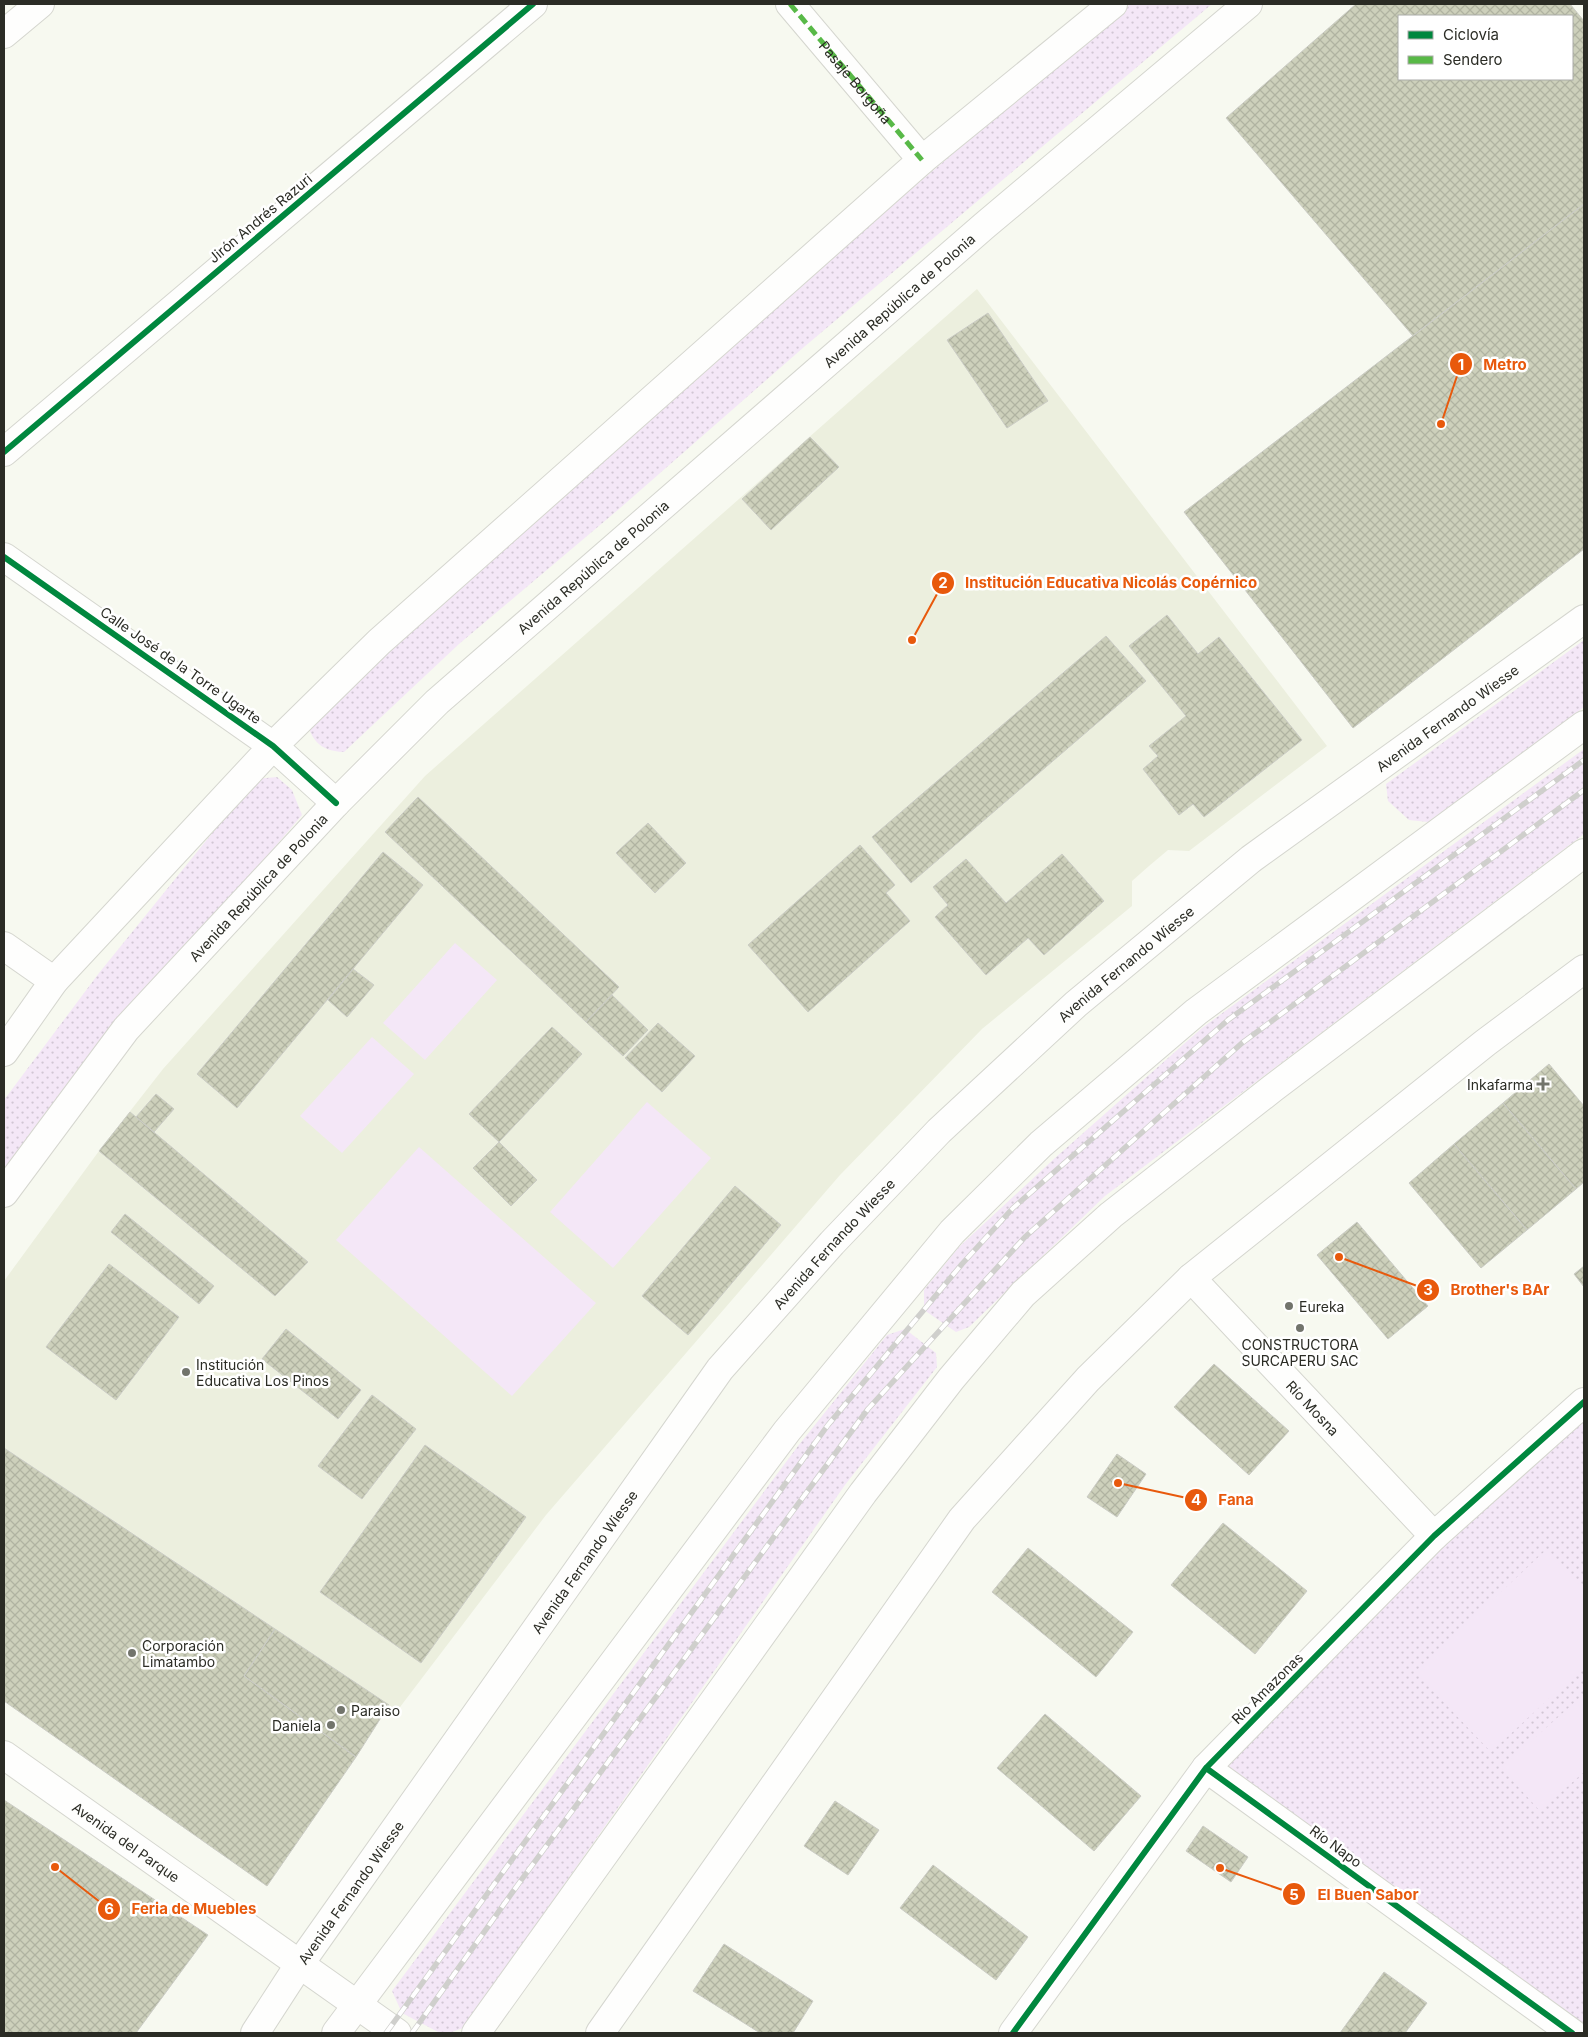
<svg xmlns="http://www.w3.org/2000/svg" width="1588" height="2037" font-family="Inter,sans-serif">
	<defs>
		<pattern id="green-dots" width="8" height="8" patternUnits="userSpaceOnUse" patternTransform="scale(1.25)"><rect width="8" height="8" fill="#f4e7f7"/><path d="M2 2h.1M6 6h.1" fill="none" stroke="#d1c6d4" stroke-width="1.8" stroke-linecap="round"/></pattern>
		<pattern id="building-cross-hatch" width="8" height="8" patternUnits="userSpaceOnUse" patternTransform="scale(1.25)"><rect width="8" height="8" fill="#cdd0bb"/><path d="M0 0l8 8M0 8l8-8" fill="none" stroke="#b0b3a1"/></pattern>
	</defs>
	<rect width="100%" height="100%" fill="#f7f9f0"/>
	<path fill="#ecefde" d="M977,289L1327,746L1189,851L1168,850L1149,866L1132,881V906L982,1029L840,1175L546,1515L397,1711L4,1448V1281L99,1151L163,1069L425,776Z"/>
	<path fill="url(#green-dots)" d="M1130,4H1212L804,347L619,509L459,644L344,752C318,751 311,739 305,716L385,634Z
		M1584,640V707L1428,822L1409,820L1388,801L1386,784Z
		M1584,749V834L1105,1196L969,1327L956,1332L924,1310V1290L959,1247L1055,1158L1202,1028Z
		M277,777L292,790L302,815L82,1074L4,1171V1100L99,973L256,779Z
		M905,1329L936,1353L937,1367L845,1485L463,2028L449,2033H440L402,2013L392,1991L798,1446L887,1335Z
		M1584,1402V2033L1206,1768Z"/>
	<path fill="#f4e7f7" d="M455,943L497,980L425,1060L383,1023Z
		M372,1037L414,1074L342,1153L300,1116Z
		M647,1102L711,1158L613,1268L550,1212Z
		M419,1147L596,1303L512,1396L336,1240Z
		M1546,1550L1584,1590V1666L1491,1752L1415,1672Z
		M1584,1694V1772L1540,1811L1501,1768Z"/>
	<path fill="url(#building-cross-hatch)" stroke="#cbccc5" fill-rule="evenodd" d="M1356,4H1570L1584,21V204L1413,336L1226,118ZM1399,16H1572V79H1399Z
		M1584,204V549L1353,728L1184,512Z
		M988,313L1048,401L1007,428L947,340Z
		M810,437L839,467L771,530L742,499Z
		M1167,615L1198,654L1219,637L1302,740L1204,817L1193,804L1179,815L1143,769L1158,756L1149,746L1186,716L1129,646Z
		M1106,636L1146,681L911,883L872,837Z
		M418,797L619,987L586,1022L385,832Z
		M648,823L686,863L655,893L616,853Z
		M860,845L895,885L886,893L910,921L808,1012L748,945Z
		M383,852L423,885L237,1108L197,1074Z
		M1062,854L1104,901L1044,955L1028,938L986,975L935,917L948,905L933,887L966,859L1006,903Z
		M353,969L374,985L347,1017L328,1000Z
		M612,995L648,1030L623,1056L586,1022Z
		M658,1023L695,1056L662,1092L625,1058Z
		M552,1027L582,1054L499,1142L469,1114Z
		M1549,1064L1584,1106V1182L1576,1189L1503,1103Z
		M156,1094L174,1109L154,1132L136,1117Z
		M1503,1103L1576,1189L1527,1230L1454,1144Z
		M130,1112L308,1262L275,1296L99,1151Z
		M499,1142L537,1180L511,1206L473,1168Z
		M1454,1144L1527,1230L1481,1268L1409,1183Z
		M735,1186L781,1225L688,1335L642,1296Z
		M125,1214L214,1286L199,1304L111,1232Z
		M1357,1222L1428,1306L1388,1339L1317,1255Z
		M109,1264L179,1317L116,1400L46,1347Z
		M1584,1266V1287L1574,1274Z
		M286,1329L361,1390L338,1419L262,1359Z
		M1214,1364L1289,1431L1249,1475L1174,1407Z
		M372,1395L416,1429L362,1499L318,1466Z
		M425,1445L526,1517L421,1663L320,1592Z
		M4,1448L275,1629L244,1676L356,1757L267,1886L4,1701Z
		M1117,1454L1146,1474L1117,1517L1087,1497Z
		M1223,1523L1307,1591L1255,1654L1171,1585Z
		M1028,1548L1133,1632L1096,1677L992,1592Z
		M275,1629L389,1705L356,1757L244,1676Z
		M1045,1714L1141,1796L1094,1851L997,1768Z
		M4,1800L208,1935L136,2033H4Z
		M835,1801L879,1830L848,1875L804,1846Z
		M1203,1826L1248,1857L1231,1882L1186,1851Z
		M933,1865L1028,1937L996,1980L900,1908Z
		M724,1944L813,2001L793,2033H760L693,1991Z
		M1384,1972L1427,2003L1405,2033H1340Z"/>
	<g fill="none" stroke-linecap="round" stroke-linejoin="round">
		<defs>
			<path id="pedestrian" d="M790,4L922,160"/>
			<g id="minor">
				<path d="M4,34L40,4"/>
				<path d="M4,452L533,4"/>
				<path d="M4,557L273,746L336,803"/>
				<path d="M4,946L54,981"/>
				<path id="s1" d="M1191,1278L1434,1536"/>
				<path d="M1206,1768L1572,2033"/>
				<path d="M1013,2033L1206,1768L1434,1536L1584,1402"/>
			</g>
			<g id="secondary">
				<path d="M4,1052L54,981L273,746L379,642L922,160L1113,4"/>
				<path id="s2" d="M4,1193L126,1029L336,803L437,702L984,226L1248,4"/>
				<path id="s3" d="M4,1755L397,2033"/>
				<path id="s4" d="M255,2033L299,1965L720,1369L832,1243L939,1131L1076,1004L1251,859L1584,619"/>
				<path d="M600,2033L962,1519L1088,1379L1191,1278L1485,1043L1584,969"/>
			</g>
			<path id="primary" d="M336,2033L787,1431L952,1232L1041,1144L1196,1012L1584,725
				M476,2033L863,1493L951,1379L1023,1294L1111,1215L1273,1088L1584,853"/>
		</defs>
		<use href="#pedestrian" stroke="#d5d6cf" stroke-width="30"/>
		<use href="#minor" stroke="#d5d6cf" stroke-width="30"/>
		<use href="#secondary" stroke="#d5d6cf" stroke-width="30"/>
		<use href="#primary" stroke="#d5d6cf" stroke-width="30"/>
		<use href="#pedestrian" stroke="#fefefd" stroke-width="28"/>
		<use href="#minor" stroke="#fefefd" stroke-width="28"/>
		<use href="#secondary" stroke="#fefefd" stroke-width="28"/>
		<use href="#primary" stroke="#fefefd" stroke-width="28"/>
		<defs>
			<path id="rail" d="M386,2033L828,1425L962,1264L1013,1208L1228,1020L1584,760
				M412,2033L522,1879L868,1409L1025,1237L1242,1043L1584,790"/>
		</defs>
		<use href="#rail" stroke="#cfcfcc" stroke-width="5.5"/>
		<use href="#rail" stroke="#fff" stroke-width="4" stroke-dasharray="11" stroke-linecap="butt"/>
		<path stroke="#58b947" stroke-width="5" stroke-dasharray="10 5" stroke-linecap="butt" id="s5" d="M790,4L922,160"/>
		<defs>
			<path id="cycleway" d="M4,452L533,4
				M4,557L273,746L336,803
				M1206,1768L1572,2033
				M1013,2033L1206,1768L1434,1536L1584,1402"/>
		</defs>
		<use href="#cycleway" stroke="#fff" stroke-width="9"/>
		<use href="#cycleway" stroke="#00873e" stroke-width="6"/>
	</g>
	<g fill="#72746c" stroke="#fff" stroke-width="2">
		<path d="M1540.5 1076.5h5v5h5v5h-5v5h-5v-5h-5v-5h5z"/>
		<circle cx="1289" cy="1306" r="5"/>
		<circle cx="1300" cy="1328" r="5"/>
		<circle cx="186" cy="1372" r="5"/>
		<circle cx="132" cy="1653" r="5"/>
		<circle cx="341" cy="1710" r="5"/>
		<circle cx="331" cy="1725" r="5"/>
	</g>
	<g text-anchor="middle" dominant-baseline="central" stroke-width="5" stroke-linejoin="round" paint-order="stroke">
		<g font-size="14" fill="#2b2c25" stroke="#fff">
			<text stroke="none"><textPath href="#s5" startOffset="102">Pasaje Borgoña</textPath></text>
			<text transform="translate(260 218) rotate(-40)">Jirón Andrés Razuri</text>
			<text stroke="none"><textPath href="#s2" startOffset="1268">Avenida República de Polonia</textPath></text>
			<text stroke="none"><textPath href="#s2" startOffset="862">Avenida República de Polonia</textPath></text>
			<text transform="translate(181 665) rotate(35)">Calle José de la Torre Ugarte</text>
			<text stroke="none"><textPath href="#s4" startOffset="1790">Avenida Fernando Wiesse</textPath></text>
			<text stroke="none"><textPath href="#s2" startOffset="398">Avenida República de Polonia</textPath></text>
			<text stroke="none"><textPath href="#s4" startOffset="1385">Avenida Fernando Wiesse</textPath></text>
			<text stroke="none"><textPath href="#s4" startOffset="980">Avenida Fernando Wiesse</textPath></text>
			<text stroke="none"><textPath href="#s1" startOffset="178">Río Mosna</textPath></text>
			<text stroke="none"><textPath href="#s4" startOffset="575">Avenida Fernando Wiesse</textPath></text>
			<text transform="translate(1267 1688) rotate(-45)">Río Amazonas</text>
			<text stroke="none"><textPath href="#s3" startOffset="150">Avenida del Parque</textPath></text>
			<text transform="translate(1336 1846) rotate(36)">Río Napo</text>
			<text stroke="none"><textPath href="#s4" startOffset="170">Avenida Fernando Wiesse</textPath></text>
		</g>
		<g font-size="14" fill="#2b2c25" stroke="#fff" text-anchor="start">
			<text x="1533" y="1084" text-anchor="end">Inkafarma</text>
			<text x="1299" y="1306">Eureka</text>
			<text x="1300" y="1344" text-anchor="middle">CONSTRUCTORA<tspan x="1300" dy="16">SURCAPERU SAC</tspan></text>
			<text x="196" y="1364">Institución<tspan x="196" dy="16">Educativa Los Pinos</tspan></text>
			<text x="142" y="1645">Corporación<tspan x="142" dy="16">Limatambo</tspan></text>
			<text x="351" y="1710">Paraiso</text>
			<text x="321" y="1725" text-anchor="end">Daniela</text>
		</g>
	</g>
	<path fill="none" stroke="#e8590c" stroke-width="2" d="M1441 424L1461 364M912 640L943 583M1339 1257L1428 1290M1118 1483L1196 1500M1220 1868L1294 1894M55 1867L109 1909"/>
	<g fill="#e8590c" stroke="#fff" stroke-width="2">
		<circle cx="1441" cy="424" r="5"/>
		<circle cx="912" cy="640" r="5"/>
		<circle cx="1339" cy="1257" r="5"/>
		<circle cx="1118" cy="1483" r="5"/>
		<circle cx="1220" cy="1868" r="5"/>
		<circle cx="55" cy="1867" r="5"/>
		<circle cx="1461" cy="364" r="12"/>
		<circle cx="943" cy="583" r="12"/>
		<circle cx="1428" cy="1290" r="12"/>
		<circle cx="1196" cy="1500" r="12"/>
		<circle cx="1294" cy="1894" r="12"/>
		<circle cx="109" cy="1909" r="12"/>
	</g>
	<g font-size="15" text-anchor="middle" font-weight="bold" fill="#fff">
		<text x="1461" y="370">1</text>
		<text x="943" y="588">2</text>
		<text x="1428" y="1295">3</text>
		<text x="1196" y="1505">4</text>
		<text x="1294" y="1900">5</text>
		<text x="109" y="1914">6</text>
	</g>
	<g font-size="15" text-anchor="middle" font-weight="bold" fill="#e8590c" stroke="#fff" stroke-width="5" stroke-linejoin="round" paint-order="stroke">
		<text x="1505" y="370">Metro</text>
		<text x="1111" y="588">Institución Educativa Nicolás Copérnico</text>
		<text x="1500" y="1295">Brother's BAr</text>
		<text x="1236" y="1505">Fana</text>
		<text x="1368" y="1900">El Buen Sabor</text>
		<text x="194" y="1914">Feria de Muebles</text>
	</g>
	<rect width="1588" height="2037" fill="none" stroke="#2b2c25" stroke-width="10"/>
	<rect x="1398" y="15" width="175" height="65" fill="#ffffff" stroke="#aaaba8"/>
	<rect x="1408" y="31" width="25" height="8" fill="#00873e" stroke="#aaaba8"/>
	<text x="1443" y="40" font-size="15" fill="#2b2c25">Ciclovía</text>
	<rect x="1408" y="56" width="25" height="8" fill="#58b947" stroke="#aaaba8"/>
	<text x="1443" y="65" font-size="15" fill="#2b2c25">Sendero</text>
</svg>
